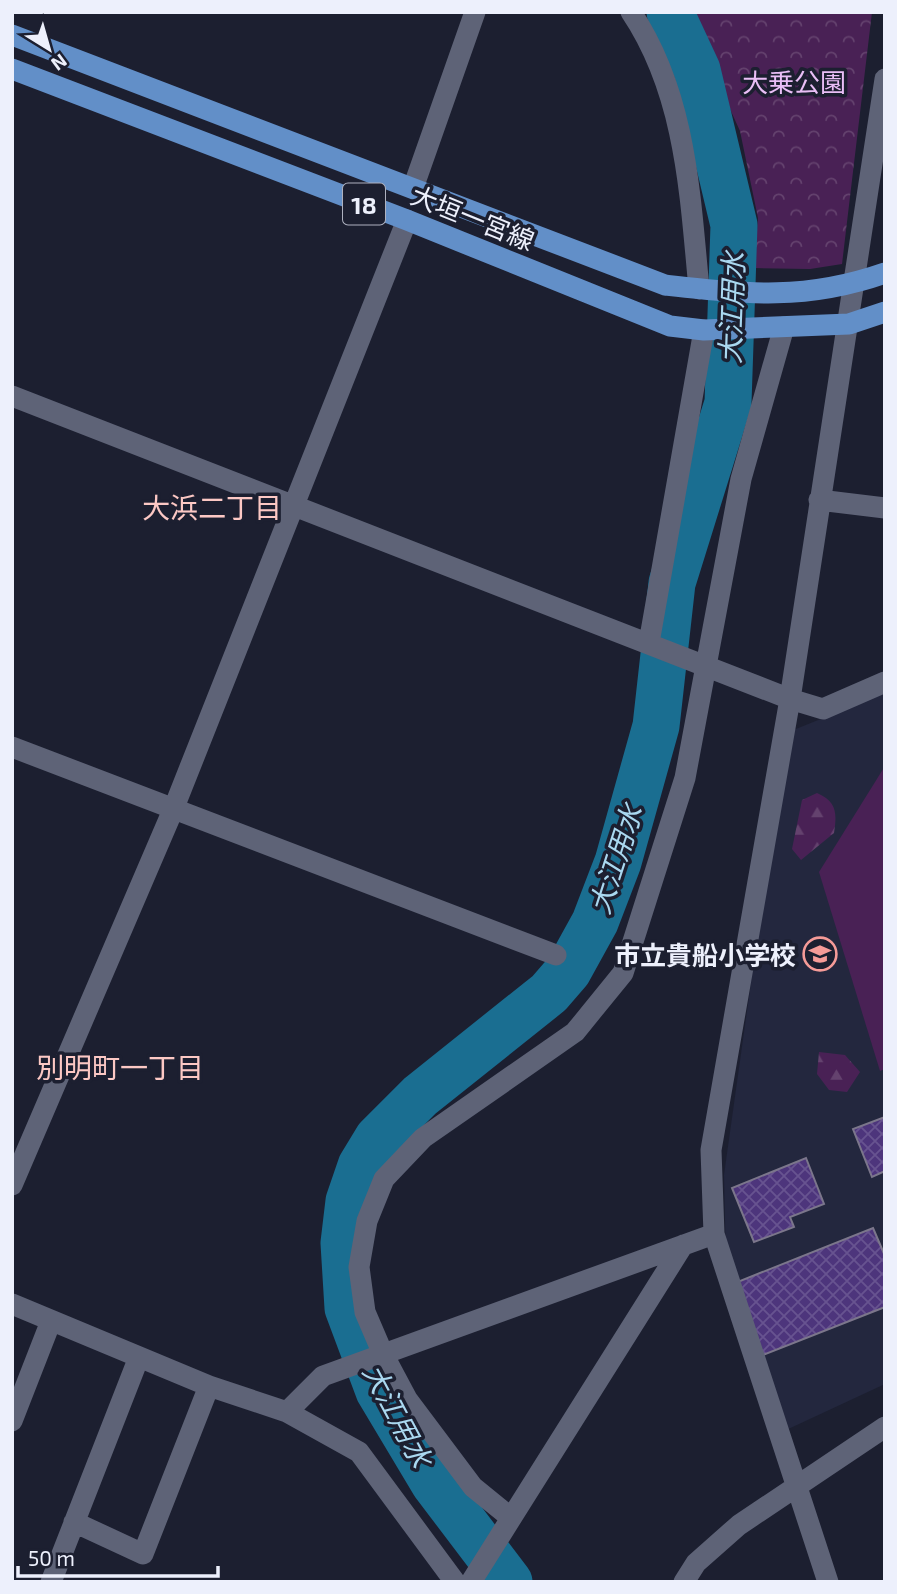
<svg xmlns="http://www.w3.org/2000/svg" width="897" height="1594" font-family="'Exo 2','Noto Sans JP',sans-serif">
	<defs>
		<pattern id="forest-firs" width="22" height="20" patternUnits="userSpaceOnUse" patternTransform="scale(1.75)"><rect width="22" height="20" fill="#492155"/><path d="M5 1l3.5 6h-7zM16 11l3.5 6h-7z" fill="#64426e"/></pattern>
		<pattern id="park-crowns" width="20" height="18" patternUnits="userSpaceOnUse" patternTransform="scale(1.75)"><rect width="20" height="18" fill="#492155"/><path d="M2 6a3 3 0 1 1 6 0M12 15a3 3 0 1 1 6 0" fill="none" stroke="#64426e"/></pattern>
		<pattern id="building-cross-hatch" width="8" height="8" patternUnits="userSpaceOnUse" patternTransform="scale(1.75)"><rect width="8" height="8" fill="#4d357c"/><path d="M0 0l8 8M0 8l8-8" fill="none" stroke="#675390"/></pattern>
	</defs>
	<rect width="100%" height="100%" fill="#1c1f30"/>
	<path fill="#23273e" d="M885,693V1384L784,1431L726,1264L724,1175L786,733Z"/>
	<path fill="url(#forest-firs)" d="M817,793C837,802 837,813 834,833L801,860L792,849L802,800Z
		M819,1052L845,1055L860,1072L847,1092L829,1090L817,1074Z"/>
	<path fill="url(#park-crowns)" d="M686,12H872L842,264L810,269L754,268L758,218L740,131Z"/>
	<path fill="#492155" d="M885,766V1069L880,1071L819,872Z"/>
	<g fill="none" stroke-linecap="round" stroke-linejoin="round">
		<path stroke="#1a6e91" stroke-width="47" d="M509,1582L434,1483L379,1391L348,1308L344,1243L349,1201L361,1166L378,1138L420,1096L549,993L568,971L595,922L618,862L656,726L672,583L728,403L734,225L697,70L670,12"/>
	</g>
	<path fill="url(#building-cross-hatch)" stroke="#7b768b" stroke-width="2" d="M885,1117V1171L872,1177L853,1129Z
		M806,1158L824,1204L790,1217L794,1227L754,1242L732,1188Z
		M873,1228L885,1256V1307L763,1355L735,1283Z"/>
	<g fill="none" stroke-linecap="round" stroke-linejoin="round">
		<path stroke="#5e6377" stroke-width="21" d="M631,12C686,94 690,194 699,289
			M413,188L475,12
			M12,396L790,699L823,709L885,682
			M819,500L885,508
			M649,643L704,330
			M12,747L556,955
			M12,1185L173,810L407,220
			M12,1304L209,1386L287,1412L323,1376L714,1234
			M287,1412L359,1452L455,1582
			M12,1421L51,1321
			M510,1517L473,1487L407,1399L383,1354L365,1312L359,1267L367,1221L384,1179L423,1138L575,1032L623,973L685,778L741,479L784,327
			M74,1522L143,1554L209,1386
			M51,1582L139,1357
			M471,1582L683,1245
			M684,1582L696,1563L739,1525L885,1427
			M828,1582L714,1234L711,1150L790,699L885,79"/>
		<path stroke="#628fc8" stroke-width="21" d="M12,35L665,285C746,294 805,301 885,273
			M12,69L407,220L670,326L704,330L849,324L885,312"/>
	</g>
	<defs>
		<symbol id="school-ring" viewBox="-11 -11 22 22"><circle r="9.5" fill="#1c1f30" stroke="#f59b98" stroke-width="1.5"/><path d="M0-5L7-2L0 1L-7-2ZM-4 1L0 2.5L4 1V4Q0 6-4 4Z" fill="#f59b98"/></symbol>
	</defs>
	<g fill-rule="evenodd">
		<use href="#school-ring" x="801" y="935" width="38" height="38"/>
	</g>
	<g text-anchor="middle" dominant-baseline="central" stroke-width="7" stroke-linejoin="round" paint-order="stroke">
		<rect fill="#1c1f30" stroke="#aeb1bf" stroke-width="2" x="343" y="183.5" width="42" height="41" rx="5"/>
		<g font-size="24" font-weight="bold" fill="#edf0fc">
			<text x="364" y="204">18</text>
		</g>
		<g font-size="26" fill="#e9bef6" stroke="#1c1f30">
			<text x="794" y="81">大乗公園</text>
		</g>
		<g font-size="26" fill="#edf0fc" stroke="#1c1f30">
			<text transform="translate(473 217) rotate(22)">大垣一宮線</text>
		</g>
		<g font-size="26" font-weight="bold" fill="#edf0fc" stroke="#1c1f30" text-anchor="end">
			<text x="796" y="954">市立貴船小学校</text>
		</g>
		<g font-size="28" font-style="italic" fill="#aad8f0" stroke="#1c1f30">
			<text transform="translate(731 308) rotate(-88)">大江用水</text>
			<text transform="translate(615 859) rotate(-72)">大江用水</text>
			<text transform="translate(398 1415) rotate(62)">大江用水</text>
		</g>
		<g font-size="28" fill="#fcc8c4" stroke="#1c1f30">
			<text x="212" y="507">大浜二丁目</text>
			<text x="120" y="1067">別明町一丁目</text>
		</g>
	</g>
	<rect width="897" height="1594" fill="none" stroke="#edf0fc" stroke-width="28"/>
	<g transform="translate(49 49) rotate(143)" stroke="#1c1f30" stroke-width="5" paint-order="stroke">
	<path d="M0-5L12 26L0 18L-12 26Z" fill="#edf0fc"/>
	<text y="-10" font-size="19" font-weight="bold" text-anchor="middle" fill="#edf0fc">N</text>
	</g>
	<path d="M18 1566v10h200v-10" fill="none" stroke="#edf0fc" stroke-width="3.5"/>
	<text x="28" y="1566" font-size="21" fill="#edf0fc" stroke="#1c1f30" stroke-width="5" paint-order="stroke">50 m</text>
</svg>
